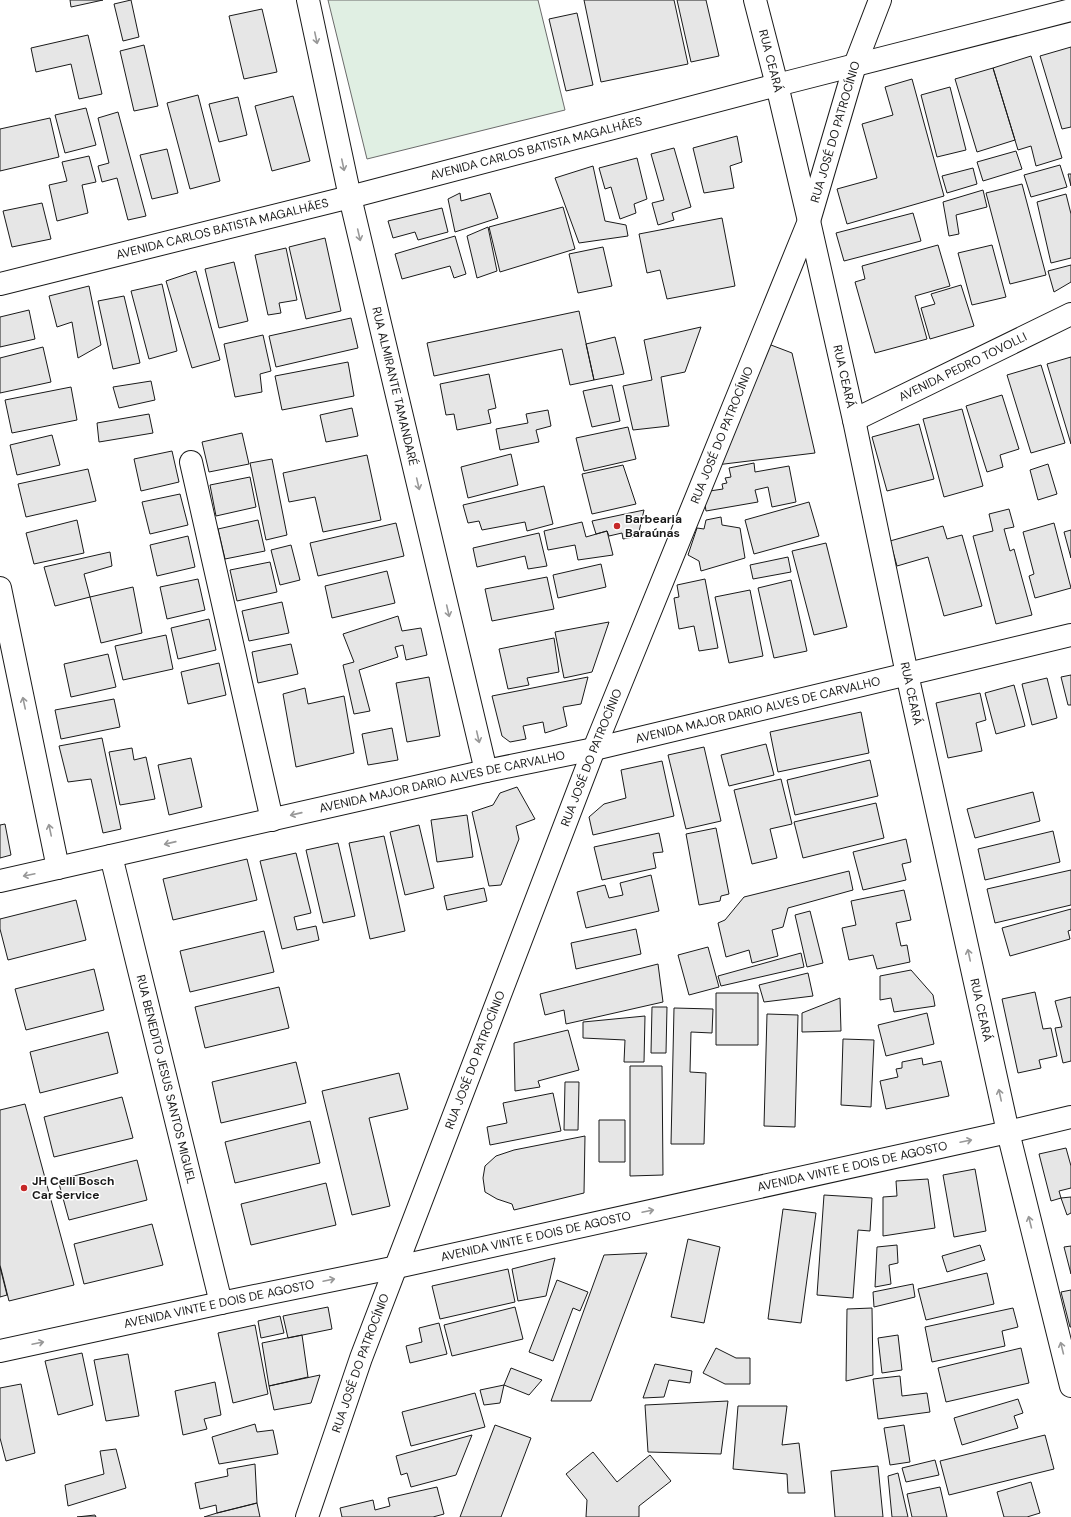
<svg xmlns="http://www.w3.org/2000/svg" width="1071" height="1517" font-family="'DM Sans',sans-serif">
	<rect width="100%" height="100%" fill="#fff"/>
	<path fill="#e0efe3" stroke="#6a6a6a" d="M328,0H538L565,110L367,159Z"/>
	<path fill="#e6e6e6" stroke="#1a1a1a" d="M70,0H103L71,7Z
		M131,0L139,37L123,41L114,4Z
		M584,0H674L688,64L601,82Z
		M677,0H706L719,56L691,62Z
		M262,9L277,72L244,79L229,16Z
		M577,13L593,85L566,91L549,19Z
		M88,35L102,94L79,99L71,64L36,72L31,48Z
		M144,45L158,106L134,111L120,51Z
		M1071,47V127L1062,129L1040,56Z
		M1031,56L1062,158L1036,166L1031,146L1018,150L993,68Z
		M993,68L1015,140L977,152L955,79Z
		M912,79L944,196L847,224L837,189L877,178L862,124L893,115L885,87Z
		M950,87L966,150L937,157L921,95Z
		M198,95L220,181L190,189L167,103Z
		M293,96L310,161L272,171L255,106Z
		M238,97L247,135L219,142L209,104Z
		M86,108L96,145L65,153L55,115Z
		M118,112L146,216L128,220L117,178L102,182L98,166L109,163L98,118Z
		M50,118L59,157L0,171V129Z
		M737,136L742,162L730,166L734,188L704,193L693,148Z
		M674,148L691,207L672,213L674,220L658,225L652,203L664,200L651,154Z
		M167,149L178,193L152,199L140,155Z
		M1016,151L1022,169L983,181L977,162Z
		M89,156L96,182L82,185L88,213L57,221L49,185L67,181L62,162Z
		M637,158L647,199L634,204L636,213L620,219L611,187L605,189L599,168Z
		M1060,165L1067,187L1031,197L1024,175Z
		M593,166L605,221L626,225L628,236L579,243L555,178Z
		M973,168L977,184L947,193L942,176Z
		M1068,174H1071V186Z
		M1022,184L1046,275L1010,284L986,193Z
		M983,190L987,207L956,215L959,234L949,236L943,202Z
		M460,193L461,201L490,193L498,218L455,232L448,199Z
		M1066,194L1071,214V258L1051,263L1037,202Z
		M42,203L51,239L12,247L3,211Z
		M563,207L575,249L500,272L489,227Z
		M442,208L448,232L418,240L415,232L393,238L388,221Z
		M913,213L921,241L844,261L836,233Z
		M722,218L735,286L667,299L660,270L647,273L639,234Z
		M488,227L497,271L477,278L467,236Z
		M455,236L466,274L454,278L450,266L402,279L395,254Z
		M325,238L341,311L306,319L289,247Z
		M938,245L950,286L915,296L927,339L875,353L855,282L865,279L862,266Z
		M992,245L1006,297L972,305L958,253Z
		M603,247L612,286L578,293L569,254Z
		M286,248L297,300L279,303L281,313L268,315L255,255Z
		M234,262L248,321L219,328L205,269Z
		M1071,265V282L1054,292L1048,271Z
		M196,271L220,360L192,368L166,281Z
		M162,284L177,351L149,359L131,291Z
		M961,285L974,326L930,339L921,308L935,304L931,294Z
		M89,286L101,345L78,358L72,322L57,327L49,296Z
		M124,296L140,363L113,369L98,301Z
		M29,310L35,339L0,347V317Z
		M579,311L594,380L570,385L562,349L434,376L427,343Z
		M351,318L358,348L276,367L269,336Z
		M701,327L685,372L661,377L669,426L633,430L623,386L652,380L644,340Z
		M263,335L271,371L260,374L262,392L235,397L224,344Z
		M615,337L624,374L594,380L586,344Z
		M771,345L792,353L815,453L716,465L763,354Z
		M43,347L51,382L0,393V358Z
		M1071,357V444L1047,364Z
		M348,362L354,396L282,410L275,376Z
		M1041,365L1065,443L1031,453L1007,375Z
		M489,374L496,408L488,410L491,423L457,430L454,414L446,415L440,384Z
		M151,381L155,400L119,408L113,387Z
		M612,385L620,421L592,427L583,391Z
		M71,387L77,420L12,433L5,400Z
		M1002,395L1019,449L1000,455L1003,467L987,472L966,406Z
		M352,408L358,436L326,442L320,415Z
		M962,409L983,486L944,497L923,419Z
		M548,410L551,426L536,430L539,442L500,450L496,429L528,423L526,414Z
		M149,414L153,433L99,442L97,423Z
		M919,424L934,479L887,491L872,437Z
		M628,427L636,459L584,471L576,438Z
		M242,433L249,464L209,472L202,442Z
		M52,435L60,465L17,475L10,445Z
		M172,451L179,482L141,491L134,459Z
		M511,454L518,485L468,498L461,467Z
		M367,455L381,520L323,532L315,497L289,502L283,473Z
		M272,459L287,535L266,540L250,463Z
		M754,463L755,472L789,466L796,502L772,507L768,487L755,490L758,502L706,511L703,492L723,489L722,484L727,483L725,478L731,477L729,468Z
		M1048,464L1057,494L1038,500L1030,470Z
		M623,465L636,504L592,514L582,474Z
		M88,469L96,501L26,517L18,484Z
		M250,477L256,507L216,516L210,485Z
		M544,486L553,524L527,531L525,522L482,530L479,521L468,523L463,505Z
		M180,494L188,525L150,534L142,502Z
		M809,502L819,536L754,554L745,520Z
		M1009,509L1014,527L1004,529L1010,551L1014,549L1032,615L996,624L973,536L993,531L989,514Z
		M644,510L638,536L623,539L622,533L609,536L607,531L596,534L592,521Z
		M721,517L722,525L740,528L745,558L701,571L699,561L688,555L697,528L704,529L706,520Z
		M77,520L84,553L34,564L26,533Z
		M258,520L265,551L225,559L218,529Z
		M582,522L586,537L607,531L613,555L578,560L575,545L548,550L544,531Z
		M396,523L404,556L318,576L310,543Z
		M1054,523L1071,588L1035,598L1029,576L1034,574L1023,532Z
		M943,526L947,539L962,535L982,606L944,616L928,557L897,566L890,541Z
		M1071,530V558L1064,532Z
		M539,533L547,566L528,569L525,556L477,567L473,548Z
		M188,536L195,567L157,576L150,545Z
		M826,543L847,627L814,635L792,551Z
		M291,545L300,580L280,585L271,550Z
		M110,552L112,566L84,574L90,597L55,606L44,567Z
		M788,557L791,572L753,579L750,565Z
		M270,562L277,592L237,601L230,570Z
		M601,564L606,587L558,598L553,575Z
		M387,571L395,603L332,618L325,586Z
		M547,577L554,609L492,621L485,589Z
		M198,579L205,610L167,619L160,587Z
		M705,579L718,648L699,651L694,626L679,629L674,598L679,597L677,585Z
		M791,580L807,651L774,658L758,588Z
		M133,587L142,633L101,643L90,597Z
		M750,590L763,656L729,663L715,597Z
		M282,602L289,633L249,641L242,611Z
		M398,616L402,631L421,628L427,655L406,660L403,645L395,647L398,657L359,670L370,711L354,714L343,665L354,662L343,634Z
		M209,619L216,650L178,659L171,628Z
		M609,622L592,672L564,678L555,632Z
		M166,635L173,669L123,680L115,646Z
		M554,638L559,672L527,678L529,685L508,689L499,649Z
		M291,644L298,674L258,683L252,652Z
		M108,654L116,687L71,697L64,664Z
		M219,663L226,695L188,704L181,672Z
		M1071,675V705H1068L1061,677Z
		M429,677L440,736L407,742L396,683Z
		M588,677L581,704L563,707L567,726L545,733L543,722L523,726L526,739L510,742L502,736L492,696Z
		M1047,678L1057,718L1032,725L1022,684Z
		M1014,685L1025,726L996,734L985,693Z
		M305,688L308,704L344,696L354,753L296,767L283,694Z
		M980,693L986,720L976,723L982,751L948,758L936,703Z
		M114,699L120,727L61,739L55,710Z
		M861,712L869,753L778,772L770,732Z
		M392,728L398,760L368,765L362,734Z
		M102,738L121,829L103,833L91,779L68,782L59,746Z
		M766,744L774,775L729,786L721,755Z
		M704,747L721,821L686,829L668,755Z
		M132,748L134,760L146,757L155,799L120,805L109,752Z
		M191,758L202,807L169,815L158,765Z
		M870,760L878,796L795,815L787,780Z
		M662,761L674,816L593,835L589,817L604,804L626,798L621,770Z
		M781,779L792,824L770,829L777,858L752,864L734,790Z
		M517,787L535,819L516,826L519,839L501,885L489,886L472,812L493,805L500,793Z
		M1033,792L1040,821L975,838L967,809Z
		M876,803L884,838L803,858L794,822Z
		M467,815L473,857L437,862L431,820Z
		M5,824L11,855L0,858V825Z
		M419,825L434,888L405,895L390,832Z
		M716,828L729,894L721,896L720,901L699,905L686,834Z
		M1053,831L1060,862L985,880L978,849Z
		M659,833L663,852L653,853L656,868L602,880L594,847Z
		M384,836L405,931L370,939L349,843Z
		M906,839L911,862L902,864L906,880L863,890L853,852Z
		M338,843L355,916L323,923L306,850Z
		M296,853L311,913L294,917L297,930L316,926L319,940L282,949L260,861Z
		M247,859L257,900L173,920L163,879Z
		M1071,870V905L995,923L987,889Z
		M849,871L853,890L788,908L783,927L772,930L778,956L752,963L749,950L726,957L718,923L725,920L744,897Z
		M651,875L659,911L586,928L577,892L605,885L609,898L623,895L620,883Z
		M484,888L487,901L447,910L444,896Z
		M904,890L911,920L896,923L901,946L907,945L910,962L877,969L873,955L849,960L842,928L856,925L851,901Z
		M76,900L86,940L8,960L0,929V919Z
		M1071,909V930L1068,931L1070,939L1010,956L1002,928Z
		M810,911L823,963L807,967L795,915Z
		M636,929L641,954L576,969L571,943Z
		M264,931L274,972L190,992L180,951Z
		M708,947L719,987L689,995L678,955Z
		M801,953L804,967L721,986L718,976Z
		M658,964L663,1002L566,1024L564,1010L545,1015L540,994Z
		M94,969L104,1010L26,1030L15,989Z
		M911,970L933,995L935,1006L894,1012L891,998L880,1000V976Z
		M808,973L813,996L764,1002L759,985Z
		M279,987L289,1028L205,1048L195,1007Z
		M1035,992L1043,1029L1051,1028L1057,1056L1039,1060L1041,1068L1018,1073L1002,999Z
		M716,993H758V1045H716Z
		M1071,997V1061L1063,1063L1055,1028L1062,1027L1055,1001Z
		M840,998L841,1031L802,1032V1013Z
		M652,1007H667L666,1053H651Z
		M674,1008L713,1009L712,1033L691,1032L690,1072L706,1073L704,1144H671Z
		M927,1013L934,1044L886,1056L878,1025Z
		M767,1014L798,1015L795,1127L764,1126Z
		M645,1016L644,1062H624L625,1040L583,1038V1022Z
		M568,1030L579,1070L538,1081L540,1087L515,1091L514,1043Z
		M108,1032L118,1073L40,1093L30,1052Z
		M843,1039L874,1040L871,1107L841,1105Z
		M922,1058L923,1065L941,1061L949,1096L886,1109L880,1081L898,1077L896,1069L902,1068V1062Z
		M296,1062L306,1103L221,1123L212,1082Z
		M630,1066H662L663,1175L630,1176Z
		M399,1073L408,1109L369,1118L390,1206L352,1215L322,1091Z
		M565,1082H579L578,1130H564Z
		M553,1093L561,1131L490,1145L487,1127L507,1123L503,1103Z
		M122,1097L133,1138L54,1157L44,1117Z
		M25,1104L74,1285L9,1301L0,1265V1110Z
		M599,1120H625V1162H599Z
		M310,1121L320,1163L235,1183L225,1142Z
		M585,1136L584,1193L514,1210L512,1204L497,1199L485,1192L483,1178L485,1166L496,1156L514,1150Z
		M1066,1148L1071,1166V1188L1059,1191L1061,1198L1051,1201L1039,1154Z
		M137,1160L147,1200L69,1220L58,1180Z
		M975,1169L986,1231L954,1237L943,1175Z
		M928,1179L935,1228L883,1236V1197L897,1196L896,1181Z
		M326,1183L336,1225L251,1245L241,1204Z
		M824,1195L872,1198L870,1231L858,1230L853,1298L817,1295Z
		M1071,1197V1213L1067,1215L1061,1198Z
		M783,1209L816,1213L801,1323L768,1319Z
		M152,1224L163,1265L84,1284L74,1244Z
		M688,1239L720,1247L704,1323L671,1317Z
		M897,1245L898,1263L889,1265L891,1284L875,1287L877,1247Z
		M980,1245L985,1260L947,1272L942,1256Z
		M1071,1246V1274L1064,1247Z
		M647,1253L591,1401H551L604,1255Z
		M555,1258L546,1296L518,1301L512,1269Z
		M0,1267L7,1295L0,1297Z
		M508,1269L515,1302L440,1319L432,1286Z
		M987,1273L994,1304L926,1320L918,1289Z
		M557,1280L588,1292L580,1311L573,1308L553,1361L529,1352Z
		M913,1284L915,1297L874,1307L873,1292Z
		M1071,1290V1327H1070L1061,1292Z
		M328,1307L332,1329L288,1338L283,1316Z
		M515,1307L523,1339L452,1356L444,1325Z
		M872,1308L873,1375L846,1381L847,1309Z
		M1013,1308L1018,1327L1002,1331L1005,1346L932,1362L925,1327Z
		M280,1316L284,1333L261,1338L258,1321Z
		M439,1323L447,1354L410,1363L406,1346L422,1342L419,1328Z
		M255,1325L268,1394L233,1403L218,1333Z
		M302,1335L308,1377L269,1386L262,1343Z
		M898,1335L902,1370L882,1373L878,1338Z
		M716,1348L736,1358H750V1384H725L703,1373Z
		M1021,1348L1029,1383L946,1402L938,1368Z
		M82,1353L93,1405L58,1415L45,1361Z
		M128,1354L139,1416L106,1421L94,1360Z
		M655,1364L692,1371L690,1383L669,1380L664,1397L643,1398Z
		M511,1368L542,1380L529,1395L504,1385Z
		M320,1375L311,1403L274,1410L269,1386Z
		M900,1376L902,1396L927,1393L930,1412L878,1419L873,1379Z
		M215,1382L221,1415L204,1419L207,1429L183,1435L175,1391Z
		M21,1384L35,1453L6,1461L0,1438V1388Z
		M504,1385L500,1403L484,1405L480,1390Z
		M475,1393L485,1427L411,1446L402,1412Z
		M1018,1399L1023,1413L1014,1416L1018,1428L962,1445L954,1418Z
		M728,1401L721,1454L648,1452L645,1405Z
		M738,1406H787L782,1445L799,1443L805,1493H788L787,1474L733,1469Z
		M255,1424L257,1432L273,1430L278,1454L219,1464L212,1437Z
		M495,1425L531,1438L501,1517H460Z
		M904,1425L910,1462L890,1465L884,1428Z
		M472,1435L456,1475L411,1487L407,1473L401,1475L396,1456Z
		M1045,1435L1054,1469L949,1495L940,1461Z
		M116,1449L126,1488L68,1506L65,1485L104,1474L100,1451Z
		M593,1452L617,1482L650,1455L671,1481L639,1506V1517H586L587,1500L566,1474Z
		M935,1460L939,1475L906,1482L902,1468Z
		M255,1464L257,1503L217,1513L216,1505L200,1509L195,1483L228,1476L227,1469Z
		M878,1466L883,1517H835L831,1471Z
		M898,1473L908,1517H892L888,1476Z
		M1031,1482L1040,1513L1027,1517H1004L997,1492Z
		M437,1487L444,1514L433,1517H342L340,1508L373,1500L375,1510L390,1506L388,1498Z
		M940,1487L947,1517H912L907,1494Z
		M257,1503L260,1517H204L217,1513Z
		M95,1515L96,1517H77Z"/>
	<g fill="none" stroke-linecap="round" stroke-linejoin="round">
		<defs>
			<g id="minor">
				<path id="s1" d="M308,0L350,197L486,771"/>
				<path id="s2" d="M755,0L777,85L809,221L854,420L907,674L1008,1132L1071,1386"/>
				<path id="s3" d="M0,284L350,197L777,85L1071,10"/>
				<path id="s4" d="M854,420L1071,314"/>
				<path d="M191,462L272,820"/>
				<path d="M0,588L58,868"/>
				<path id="s5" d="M111,856L221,1303"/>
				<path id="s6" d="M0,881L486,771L594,749L1071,635"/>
				<path id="s7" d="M0,1351L221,1303L397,1267L1008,1132L1071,1117"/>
				<path id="s8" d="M307,1517L361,1358L594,749L809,221L855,65L880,0"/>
			</g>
		</defs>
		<use href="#minor" stroke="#1a1a1a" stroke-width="24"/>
		<use href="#minor" stroke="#fff" stroke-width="22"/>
	</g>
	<defs><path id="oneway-shaft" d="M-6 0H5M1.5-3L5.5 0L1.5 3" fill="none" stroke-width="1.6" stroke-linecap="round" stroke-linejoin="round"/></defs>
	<g stroke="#989898">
		<use href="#oneway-shaft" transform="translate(316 38) rotate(78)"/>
		<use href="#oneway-shaft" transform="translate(343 165) rotate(78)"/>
		<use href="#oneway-shaft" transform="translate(359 235) rotate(77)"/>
		<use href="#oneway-shaft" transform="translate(418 484) rotate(77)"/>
		<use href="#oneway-shaft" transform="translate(448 611) rotate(77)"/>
		<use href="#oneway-shaft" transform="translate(24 703) rotate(-102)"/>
		<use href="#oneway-shaft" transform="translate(478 737) rotate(77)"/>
		<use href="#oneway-shaft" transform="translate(296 814) rotate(167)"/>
		<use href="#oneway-shaft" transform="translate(50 830) rotate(-102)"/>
		<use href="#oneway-shaft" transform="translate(170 843) rotate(167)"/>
		<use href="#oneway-shaft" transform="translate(29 875) rotate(168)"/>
		<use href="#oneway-shaft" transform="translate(969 955) rotate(-102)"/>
		<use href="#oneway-shaft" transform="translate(1000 1095) rotate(-102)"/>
		<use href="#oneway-shaft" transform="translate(966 1141) rotate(-12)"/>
		<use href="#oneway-shaft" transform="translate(648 1211) rotate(-12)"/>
		<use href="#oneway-shaft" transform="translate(1030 1222) rotate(-104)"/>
		<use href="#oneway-shaft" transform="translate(329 1280) rotate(-12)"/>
		<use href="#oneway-shaft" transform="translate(38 1343) rotate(-12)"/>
		<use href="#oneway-shaft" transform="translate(1062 1348) rotate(-104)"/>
	</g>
	<g fill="#c62828" stroke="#fff" stroke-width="1.5">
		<circle cx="617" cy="526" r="4"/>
		<circle cx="24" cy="1188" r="4"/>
	</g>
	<g text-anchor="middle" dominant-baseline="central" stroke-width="3" stroke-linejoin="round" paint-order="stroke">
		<g font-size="12" fill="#1a1a1a" stroke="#fff">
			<text stroke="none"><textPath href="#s2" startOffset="63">RUA CEARÁ</textPath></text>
			<text stroke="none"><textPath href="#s8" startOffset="1483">RUA JOSÉ DO PATROCÍNIO</textPath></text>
			<text stroke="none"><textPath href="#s3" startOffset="553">AVENIDA CARLOS BATISTA MAGALHÃES</textPath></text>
			<text stroke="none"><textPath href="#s3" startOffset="229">AVENIDA CARLOS BATISTA MAGALHÃES</textPath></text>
			<text stroke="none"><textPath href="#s4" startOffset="121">AVENIDA PEDRO TOVOLLI</textPath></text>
			<text stroke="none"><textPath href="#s2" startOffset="387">RUA CEARÁ</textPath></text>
			<text stroke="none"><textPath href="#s1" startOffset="396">RUA ALMIRANTE TAMANDARÉ</textPath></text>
			<text stroke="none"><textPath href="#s8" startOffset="1159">RUA JOSÉ DO PATROCÍNIO</textPath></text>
			<text stroke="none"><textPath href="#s2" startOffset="711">RUA CEARÁ</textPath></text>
			<text stroke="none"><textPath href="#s6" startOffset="777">AVENIDA MAJOR DARIO ALVES DE CARVALHO</textPath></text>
			<text stroke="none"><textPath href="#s8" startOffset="811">RUA JOSÉ DO PATROCÍNIO</textPath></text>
			<text stroke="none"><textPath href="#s6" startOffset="453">AVENIDA MAJOR DARIO ALVES DE CARVALHO</textPath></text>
			<text stroke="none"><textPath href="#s2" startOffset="1035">RUA CEARÁ</textPath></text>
			<text stroke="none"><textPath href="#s8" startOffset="487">RUA JOSÉ DO PATROCÍNIO</textPath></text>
			<text stroke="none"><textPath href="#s5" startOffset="230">RUA BENEDITO JESUS SANTOS MIGUEL</textPath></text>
			<text stroke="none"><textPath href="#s7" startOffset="872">AVENIDA VINTE E DOIS DE AGOSTO</textPath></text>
			<text stroke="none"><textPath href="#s7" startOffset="548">AVENIDA VINTE E DOIS DE AGOSTO</textPath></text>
			<text stroke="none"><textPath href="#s7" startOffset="224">AVENIDA VINTE E DOIS DE AGOSTO</textPath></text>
			<text stroke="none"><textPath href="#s8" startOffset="163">RUA JOSÉ DO PATROCÍNIO</textPath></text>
		</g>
		<g font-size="12" font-weight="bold" fill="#1a1a1a" stroke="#fff" text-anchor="start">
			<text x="625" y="519">Barbearia<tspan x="625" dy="14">Baraúnas</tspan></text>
			<text x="32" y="1181">JH Celli Bosch<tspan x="32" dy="14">Car Service</tspan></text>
		</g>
	</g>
</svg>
